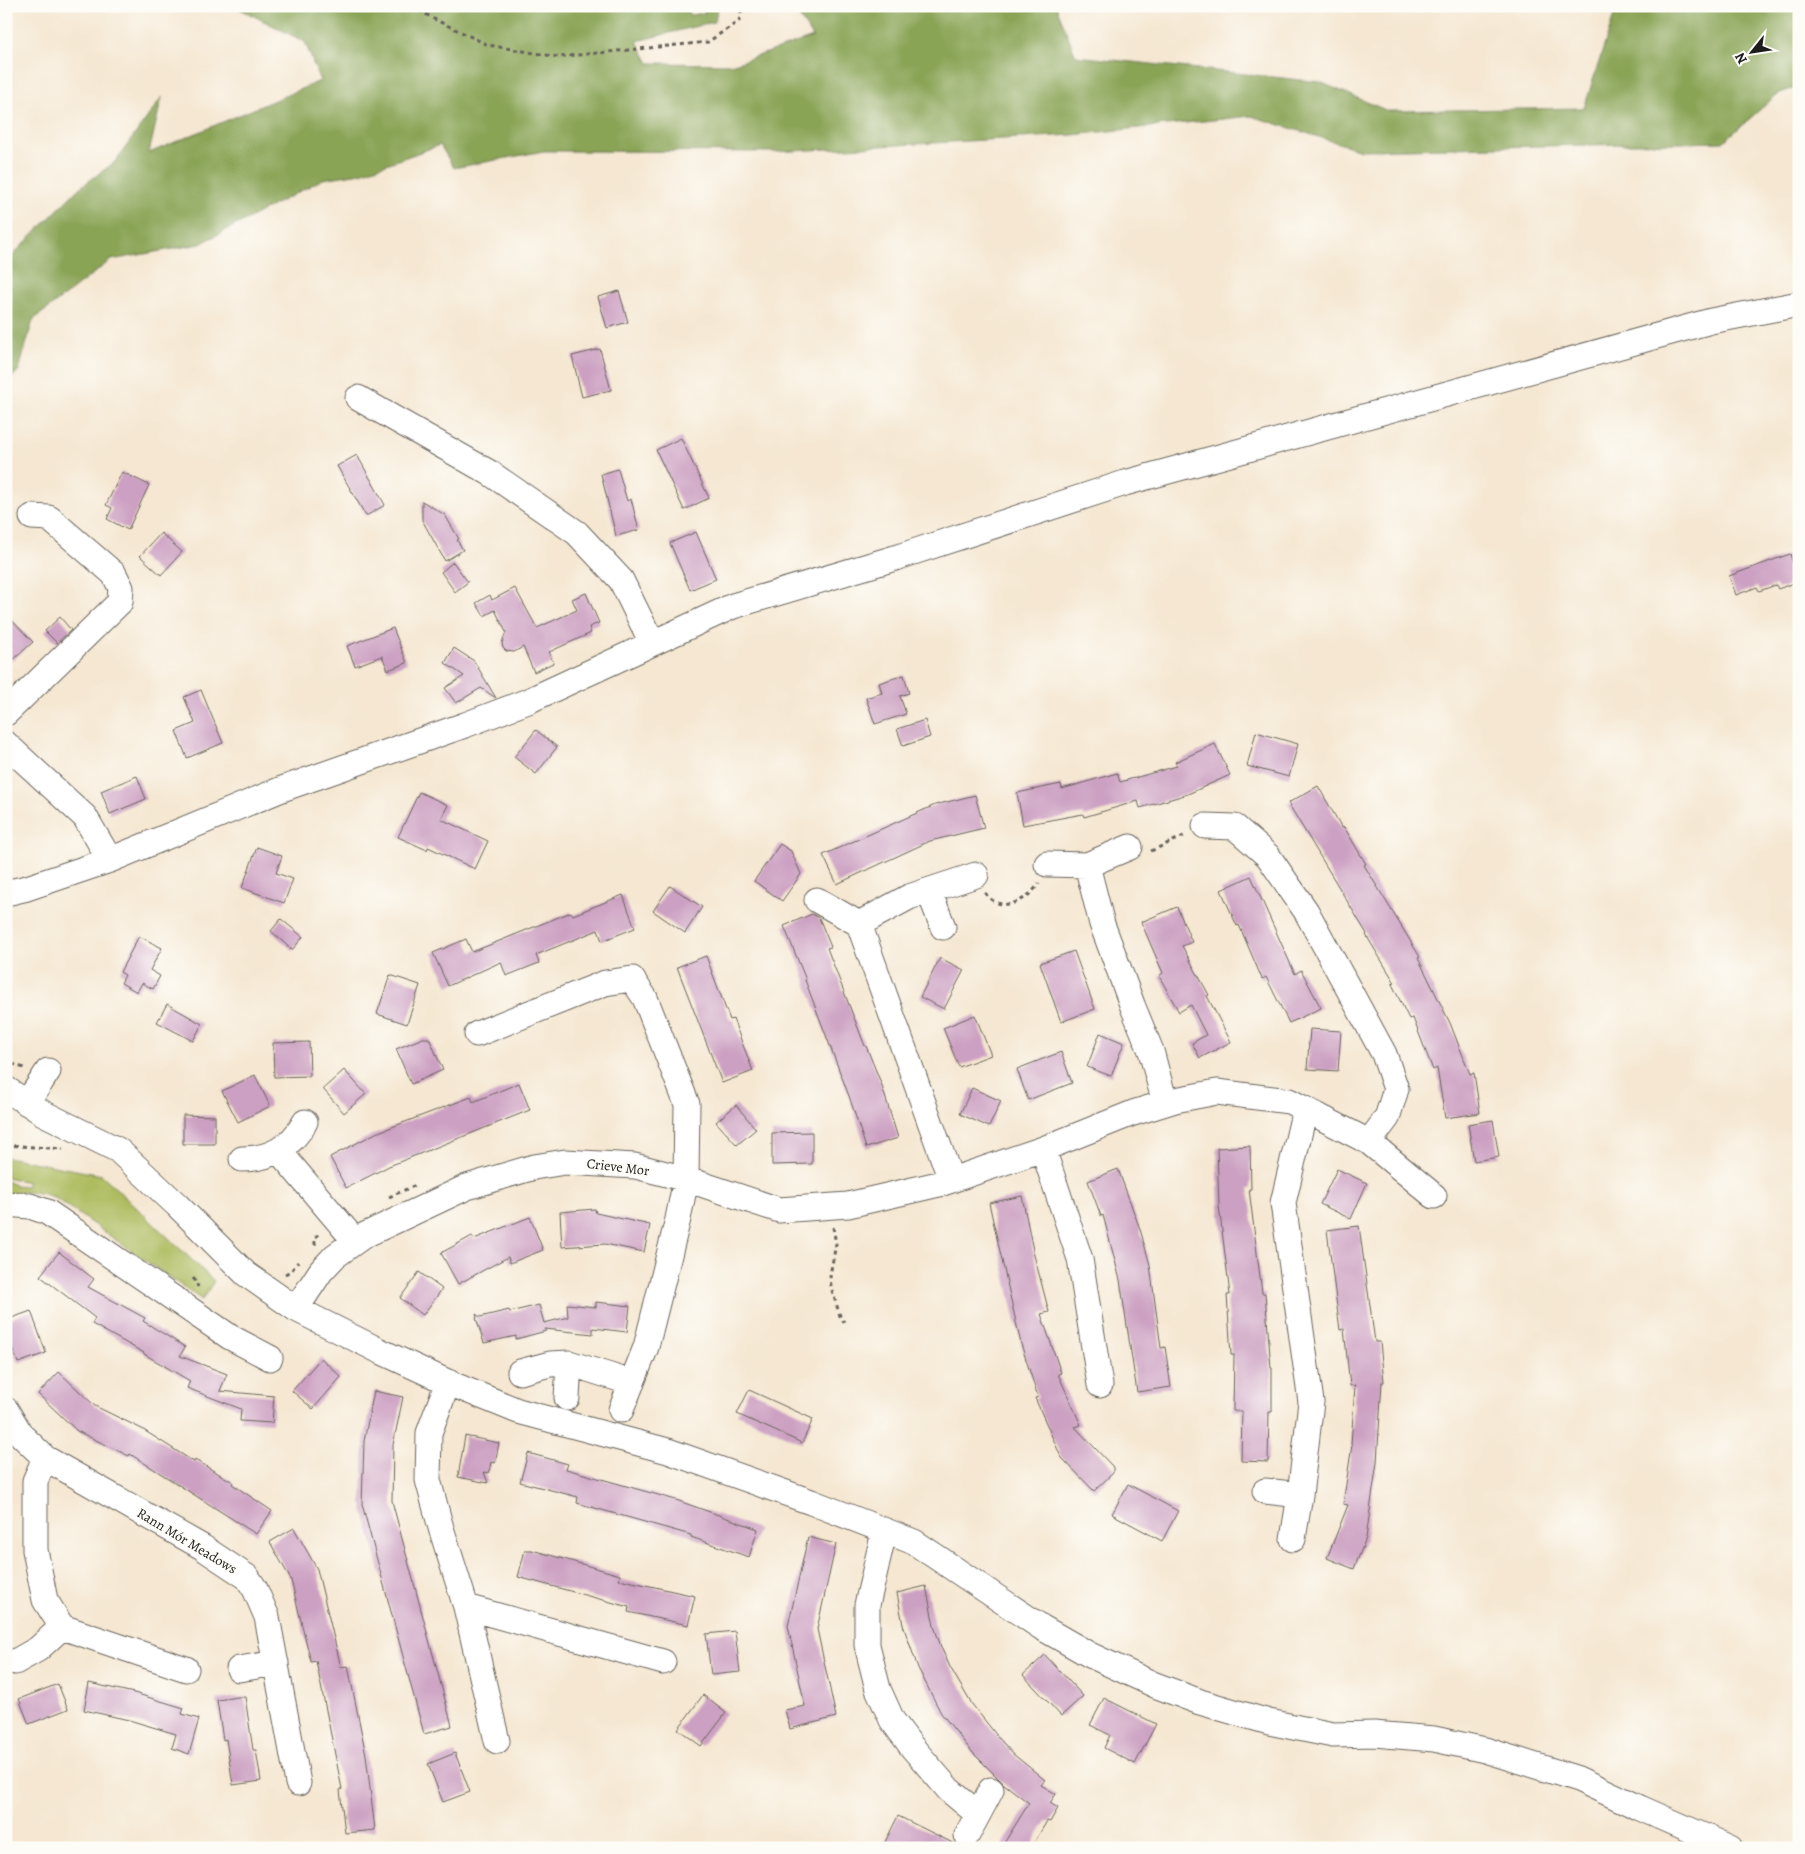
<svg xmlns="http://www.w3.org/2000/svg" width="1805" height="1854" font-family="Alegreya,serif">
	<rect width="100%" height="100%" fill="#fdfcf7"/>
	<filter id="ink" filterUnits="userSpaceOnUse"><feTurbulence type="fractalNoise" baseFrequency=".02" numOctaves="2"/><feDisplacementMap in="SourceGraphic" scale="10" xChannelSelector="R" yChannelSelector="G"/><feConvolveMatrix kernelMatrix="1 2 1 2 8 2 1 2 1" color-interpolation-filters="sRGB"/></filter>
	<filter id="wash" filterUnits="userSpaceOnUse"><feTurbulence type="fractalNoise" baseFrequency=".0096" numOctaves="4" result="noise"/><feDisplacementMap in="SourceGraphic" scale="20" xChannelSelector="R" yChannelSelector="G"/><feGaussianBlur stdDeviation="1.12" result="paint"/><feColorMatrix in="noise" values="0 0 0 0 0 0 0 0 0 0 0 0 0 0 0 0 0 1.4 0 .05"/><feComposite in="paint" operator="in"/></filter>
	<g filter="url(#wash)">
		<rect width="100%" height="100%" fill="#f5e7d1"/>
		<path fill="#adbc5f" stroke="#646c3e" d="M6,1157L102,1175L214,1281L202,1300L54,1197C38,1191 23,1191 6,1194V1181L15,1185L26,1186L28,1182L6,1177Z"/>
		<path fill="#8aa456" stroke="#536039" d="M234,6H689V15L704,13L706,6H719L714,22L637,41L649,63L734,64L813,37L792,6H1056L1076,56L1320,82L1388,111L1584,108L1617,6H1799V87L1779,93L1723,142L1361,150L1251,116L1073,135L776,152L544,151L454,168L440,145L361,173L323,179L200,244L111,260L33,320L19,370L6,384V262L78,189L115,162L162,97L149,153L320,81L305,42Z"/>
		<g id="blocks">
			<path fill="#cca0c2" d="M619,291L628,322L607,328L598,297Z
				M600,349L611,390L582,397L572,356Z
				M681,438L709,498L684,510L656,450Z
				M357,455L385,505L366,516L337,466Z
				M618,469L627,501L631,499L639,530L616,536L601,474Z
				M122,472L149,485L128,530L107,519L112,508L106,505Z
				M422,501L445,515L459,539L457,540L463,550L445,561L422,520Z
				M696,532L716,579L690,590L670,543Z
				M161,533L182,552L161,575L140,556Z
				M1790,554L1799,581L1778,589L1776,585L1759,591L1757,587L1736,595L1729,576Z
				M453,562L468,582L455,592L441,572Z
				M515,588L537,628L577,610L572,599L586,593L599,623L589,627L591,633L549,652L553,663L534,672L523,647L514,652L506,651L503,648L502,643L506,632L495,610L484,616L476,603L490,595L492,600Z
				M6,614L33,642L13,660L6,652Z
				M60,617L71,630L57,643L45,631Z
				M393,628L407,663L388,670L382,656L355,666L347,646Z
				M454,648L474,661L496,698L481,688L456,703L445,688L464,676L445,663Z
				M904,675L909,693L900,696L906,714L875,724L866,698L882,693L879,683Z
				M201,690L223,743L187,758L176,731L195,723L184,697Z
				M925,720L930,737L903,746L897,729Z
				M536,730L557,747L536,774L514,757Z
				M1256,732L1298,744L1289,777L1247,766Z
				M1215,744L1230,775L1188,794L1140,808L1138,801L1084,817L1083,814L1023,825L1017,793L1061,784L1062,789L1117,773L1120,782L1177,766L1175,762Z
				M137,776L146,799L110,814L101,791Z
				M1318,786L1342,828L1344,827L1366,864L1364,865L1420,957L1418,958L1450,1023L1470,1074L1474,1073L1480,1113L1445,1118L1437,1068L1433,1070L1413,1018L1409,1019L1392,984L1395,983L1366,935L1367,934L1288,803Z
				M419,792L448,805L441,819L488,841L475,869L428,847L427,850L398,837Z
				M975,795L984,828L930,841L837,884L823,855L935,805Z
				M780,844L791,851L801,874L782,901L754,881Z
				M257,847L282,856L276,873L293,879L284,903L242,888Z
				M1251,876L1295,974L1301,970L1321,1008L1289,1023L1266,977L1262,979L1239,925L1237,926L1221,890Z
				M670,886L702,907L685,933L653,911Z
				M623,895L635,928L602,941L598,930L536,955L539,963L506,976L501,962L448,986L433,953L466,939L472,952L571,912L573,915Z
				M1177,907L1192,942L1182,946L1209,995L1207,996L1231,1042L1200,1058L1192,1043L1206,1035L1191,1005L1179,1012L1159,976L1163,973L1141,922Z
				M812,914L819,918L831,947L827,948L865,1046H866L881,1083L898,1138L866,1148L849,1096L805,980H806L784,926Z
				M281,919L303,937L292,950L271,931Z
				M139,936L162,948L150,970L160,976L153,989L142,983L137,992L121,983L125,975L120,972Z
				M1074,951L1095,1009L1061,1022L1040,963Z
				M706,956L730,1020L733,1019L753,1071L722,1083L677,967Z
				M940,958L964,970L944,1009L920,997Z
				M390,975L420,985L407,1024L377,1014Z
				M167,1004L202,1024L193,1041L157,1022Z
				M975,1015L991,1055L959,1067L943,1028Z
				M1310,1029L1341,1031L1338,1071L1307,1069Z
				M1100,1033L1124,1043L1111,1076L1087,1067Z
				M423,1038H429L443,1070L411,1084L396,1049Z
				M309,1042L310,1076L274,1077L273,1043Z
				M1061,1052L1072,1083L1028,1100L1017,1069Z
				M344,1070L366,1094L344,1113L323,1089Z
				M255,1075L270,1106L238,1122L222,1091Z
				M519,1083L530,1110L389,1166L346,1188L330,1157L376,1133L405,1122L471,1097L473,1102Z
				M972,1088L1001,1101L989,1127L960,1114Z
				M736,1105L756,1129L737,1145L716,1122Z
				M183,1115L215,1116V1144H183Z
				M1493,1120L1499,1157L1474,1161L1468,1124Z
				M812,1132V1164L772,1165V1133Z
				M1250,1146L1251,1189H1249L1262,1293H1265L1271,1368H1272V1412H1269L1268,1462L1241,1461L1242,1411H1233L1234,1355H1231L1227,1295H1230L1219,1206L1217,1148Z
				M1118,1169L1140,1229L1150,1265L1161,1348L1165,1347L1171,1387L1137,1392L1120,1280L1103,1215L1101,1216L1088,1181Z
				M1337,1169L1367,1183L1351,1219L1320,1204Z
				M1022,1196L1034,1255L1049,1312L1041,1314L1061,1373L1058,1374L1081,1425L1075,1427L1113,1467V1473L1094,1491L1061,1457L1035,1398L1038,1397L1021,1344L989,1203Z
				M595,1209L596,1213L650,1225L644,1252L605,1244L562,1247L560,1212Z
				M530,1217L543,1250L510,1263L508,1257L458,1284L441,1253L472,1236L474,1239Z
				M1359,1226L1375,1342H1380L1384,1382H1382L1377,1462L1366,1538L1354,1569L1327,1558L1348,1505L1343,1504L1352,1445H1351L1355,1385L1350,1386L1344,1329L1340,1330L1327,1230Z
				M59,1252L94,1279L88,1287L145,1318L143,1321L185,1347L180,1356L227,1374L220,1391L274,1396L272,1423L240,1421L241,1409L187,1388L190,1381L144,1354V1353L92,1324L95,1318L40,1276Z
				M419,1272L442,1289L423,1315L400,1298Z
				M596,1302L630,1306L627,1332L593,1328V1334L545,1329L546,1331L516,1339V1336L484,1343L476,1318H477L476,1314L480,1317L509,1310L510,1312L539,1305L544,1323L568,1317L567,1304L596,1307Z
				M31,1311L46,1353L18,1363L6,1332V1320Z
				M321,1358L341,1377L313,1409L292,1391Z
				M59,1372L95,1406L142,1429L194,1462L195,1460L233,1482L232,1484L272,1511L256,1534L130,1454L129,1456L77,1431L38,1394Z
				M749,1390L813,1419L802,1443L737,1414Z
				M374,1391L403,1397L393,1445L392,1501L452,1726L424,1734L362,1504L364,1441Z
				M465,1436L499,1443L495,1463L491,1462L489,1473L484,1472L488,1483L458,1477Z
				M528,1453L568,1464L566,1469L676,1500L758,1529L749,1557L691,1537V1535L577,1503L578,1497L520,1482Z
				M1128,1484L1178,1511L1162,1541L1112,1514Z
				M294,1528L317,1569L341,1667L348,1666L366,1755L375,1830L345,1833L340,1790L342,1789L316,1661L311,1662L291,1580L270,1542Z
				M808,1537L836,1544L817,1629L836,1717L790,1729L785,1710L805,1706L788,1626Z
				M525,1550H532L620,1575L619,1579L695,1596L688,1625L628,1612L629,1607L518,1577Z
				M926,1586L934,1626L941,1647L950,1667L971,1703L998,1737L1013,1754L1045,1780L1041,1785L1056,1794L1050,1803L1058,1808L1050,1822L1047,1821L1031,1848H1001L1029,1803L1004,1784L973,1753L941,1713L918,1668L903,1625L897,1593Z
				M735,1631L740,1672L711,1675L706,1634Z
				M1045,1655L1083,1696L1061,1716L1023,1675Z
				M89,1683L134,1693L184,1708L182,1714L199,1719L189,1754L172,1748L176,1734L129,1720L84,1710Z
				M58,1684L68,1709L29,1724L19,1699Z
				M703,1695L726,1713L701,1746L678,1729Z
				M238,1697H245L253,1750H256L261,1781L233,1785L226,1739L223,1740L217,1700Z
				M1104,1698L1156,1724L1135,1764L1104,1748L1110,1735L1090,1725Z
				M455,1753L470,1792L443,1802L428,1764Z
				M898,1816L957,1845L960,1848H897L885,1842Z"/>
		</g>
	</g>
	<g filter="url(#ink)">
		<use href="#blocks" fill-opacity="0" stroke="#68635b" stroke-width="1"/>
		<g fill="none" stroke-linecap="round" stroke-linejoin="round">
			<defs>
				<path id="minor" d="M358,398L490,473L577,533L621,580L652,643
					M6,713L120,602L121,588L114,574L49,518L32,517
					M6,744L85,817L110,860
					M1205,826L1235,827L1268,856L1306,911L1384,1054L1396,1089L1387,1118L1369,1142
					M1047,864L1087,865L1130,847
					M1087,865L1102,924L1133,1007L1151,1051L1165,1103
					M929,891L943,927
					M6,893L27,888L110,860L282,789L465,725L528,701L733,606L895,558L1125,483L1711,321L1799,304
					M817,900L859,924L909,897L976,875
					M859,924L951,1180
					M477,1034L605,983L632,979L645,998L687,1104L686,1179L678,1219L646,1347L621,1410
					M6,1089L43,1113L118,1150L177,1205L246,1274L296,1309L380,1351L454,1385L518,1411L668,1451L811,1502L914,1542L1041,1627L1090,1655L1155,1685L1200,1702L1269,1722L1333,1735L1374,1734L1434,1739L1485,1750L1578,1779L1640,1808L1731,1848
					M27,1103L48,1071
					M1043,1149L1080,1259L1100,1385
					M279,1151L355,1241
					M242,1159C271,1159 291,1147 305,1122
					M6,1204L30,1206L47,1212L230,1337L270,1358
					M296,1309L321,1271L335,1256L363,1236L467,1187L534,1167L565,1162L635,1166L686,1179L779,1210L848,1205L943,1183L1043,1149L1133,1113L1175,1100L1217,1092L1289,1101L1369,1142L1434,1196
					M520,1372L550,1364L569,1363L632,1383
					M448,1382L429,1433L428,1480L441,1528L466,1607L497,1741
					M567,1398L569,1363
					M6,1410L21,1435L45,1458L202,1547L247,1577L255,1589L267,1617L298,1783
					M45,1458L35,1481V1550L45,1600L62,1627L186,1669
					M1265,1491L1300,1495
					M884,1532L867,1605V1645L878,1689L892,1720L912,1747L949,1790L978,1814
					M1293,1539L1300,1495L1311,1402L1283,1203L1305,1109
					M466,1607L663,1662
					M15,1662L38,1649L62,1627
					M239,1669L276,1663
					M967,1835L991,1790"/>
			</defs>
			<use href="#minor" stroke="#68635b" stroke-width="27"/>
			<path stroke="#68635b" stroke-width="3" stroke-dasharray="4 4" stroke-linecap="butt" d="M412,6L434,19L488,45L558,57L708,42L739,21L742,6
				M1151,851L1186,835
				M985,893C1001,915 1028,901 1039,883
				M6,1059L10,1063L24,1068
				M6,1145L63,1149
				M389,1197L418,1184
				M833,1227L836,1244L830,1275L831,1287L840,1316L844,1322
				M315,1245V1237L320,1234
				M285,1274L291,1271L298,1262
				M193,1278L198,1284L197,1287"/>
			<use href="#minor" stroke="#fff" stroke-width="25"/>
		</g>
	</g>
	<g text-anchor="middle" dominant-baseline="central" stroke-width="5" stroke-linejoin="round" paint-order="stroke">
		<g font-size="14" fill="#1c1c1c" stroke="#fdfcf7">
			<text transform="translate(618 1167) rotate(7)">Crieve Mor</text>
			<text transform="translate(187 1541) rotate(31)">Rann Mór Meadows</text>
		</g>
	</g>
	<rect width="1805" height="1854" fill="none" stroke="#fdfcf7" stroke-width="25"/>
	<g transform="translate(1752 52) rotate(240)" stroke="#fdfcf7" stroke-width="4" paint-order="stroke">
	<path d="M0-4L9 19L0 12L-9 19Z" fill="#1c1c1c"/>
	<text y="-8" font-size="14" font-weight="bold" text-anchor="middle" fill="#1c1c1c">N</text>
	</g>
</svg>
